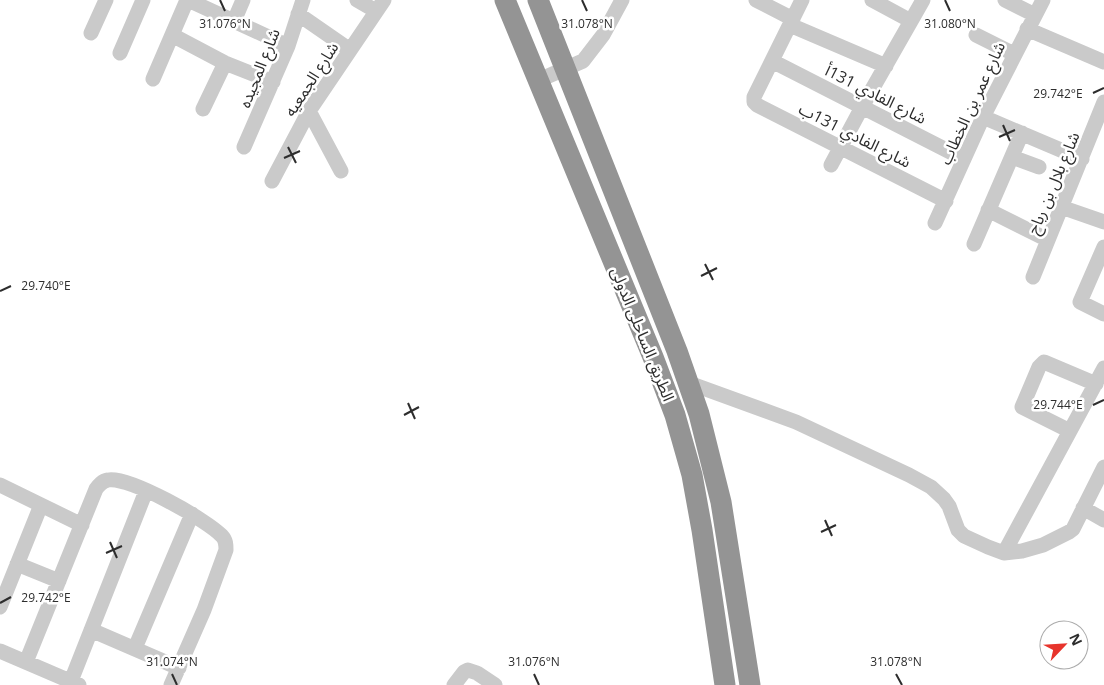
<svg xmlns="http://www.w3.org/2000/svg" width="1104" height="685" font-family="'Open Sans','Noto Sans Arabic',sans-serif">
	<rect width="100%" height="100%" fill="#fff"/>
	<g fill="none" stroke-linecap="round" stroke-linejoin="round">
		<path stroke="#cacaca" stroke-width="15" d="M188,0L288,46
			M357,0L376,11
			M756,0L793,19
			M802,0L754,97V102L757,105L946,201
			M872,0L911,21
			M1005,0L1035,15
			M298,14L350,50
			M234,21L243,0
			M790,25L886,66
			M1027,29L1104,62
			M91,33L106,0
			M172,35L225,63L273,82
			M976,35L1014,54
			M120,53L143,0
			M772,61L964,159
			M153,79L187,0
			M539,80L583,61L603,35L622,0
			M203,109L225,63
			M309,111L341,171
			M983,117L1082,159
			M244,147L288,46L303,0
			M1012,157L1039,167
			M831,165L862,107L923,0
			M272,181L309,111L384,0
			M1061,207L1104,222
			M988,210L1048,240
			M935,223L983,117L1043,0
			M974,244L1022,133
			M1104,247L1080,302L1104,314
			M1033,277L1104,102
			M689,383L796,422L909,475L931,487L944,499L949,506L958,530L964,536L988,547L1004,553L1022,551L1043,545L1069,532L1073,529L1104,467
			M1070,431L1022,407L1039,367L1044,362L1096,384
			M0,485L82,525
			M1083,508L1104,520
			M1004,553L1104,368
			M17,564L59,581
			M0,607L41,505
			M91,630L179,668
			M135,648L192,514
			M0,651L79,685
			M26,662L96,489C99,485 102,481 108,480C129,476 207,520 222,536C226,540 226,545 226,550L204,610L171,685
			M71,681L146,491
			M454,685L464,672L468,670L477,673L495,685"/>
		<path stroke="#949494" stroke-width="21" d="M505,0L653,357L675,415L692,475L702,530L725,685
			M538,0L677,351L699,414L721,502L750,685"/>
	</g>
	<path fill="none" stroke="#2d2d2d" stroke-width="2" d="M220,0L225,11M582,0L587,11M945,0L950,11M1093,93L1104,88M1003,125L1010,141M999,137L1015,130M288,147L296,163M284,158L300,151M705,264L713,280M701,276L717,268M0,291L11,286M408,403L415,419M1093,405L1104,400M404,415L419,407M825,520L832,536M821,532L836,525M110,542L117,558M106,553L122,546M0,603L11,597M172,674L177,685M534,674L539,685M896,674L902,685"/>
	<g text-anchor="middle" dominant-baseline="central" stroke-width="5" stroke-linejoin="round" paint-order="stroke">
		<g font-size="16" fill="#2d2d2d" stroke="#fff">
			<text transform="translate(259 68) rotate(-68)">شارع المجيده</text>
			<text transform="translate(311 79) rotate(-57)">شارع الجمعيه</text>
			<text transform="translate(876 94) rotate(27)">شارع الفادي 131أ</text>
			<text transform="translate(972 103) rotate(-65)">شارع عمر بن الخطاب</text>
			<text transform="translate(855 135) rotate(27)">شارع الفادي 131ب</text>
			<text transform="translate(1053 183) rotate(-67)">شارع بلال بن رباح</text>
			<text transform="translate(643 334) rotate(68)">الطريق الساحلى الدولى</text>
		</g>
	</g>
	<g font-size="12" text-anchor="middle" fill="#2d2d2d" stroke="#fff" stroke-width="5" stroke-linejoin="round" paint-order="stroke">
		<text x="225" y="28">31.076°N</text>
		<text x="587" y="28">31.078°N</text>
		<text x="950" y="28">31.080°N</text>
		<text x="1058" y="98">29.742°E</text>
		<text x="46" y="290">29.740°E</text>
		<text x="1058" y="409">29.744°E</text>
		<text x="46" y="602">29.742°E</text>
		<text x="172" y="666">31.074°N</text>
		<text x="534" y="666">31.076°N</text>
		<text x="896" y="666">31.078°N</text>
	</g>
	<g transform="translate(1064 645) rotate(65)"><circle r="24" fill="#ffffff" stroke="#ababab"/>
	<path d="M0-4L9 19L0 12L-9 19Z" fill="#e7342c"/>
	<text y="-8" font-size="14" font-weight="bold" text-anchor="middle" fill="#2d2d2d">N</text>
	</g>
</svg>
